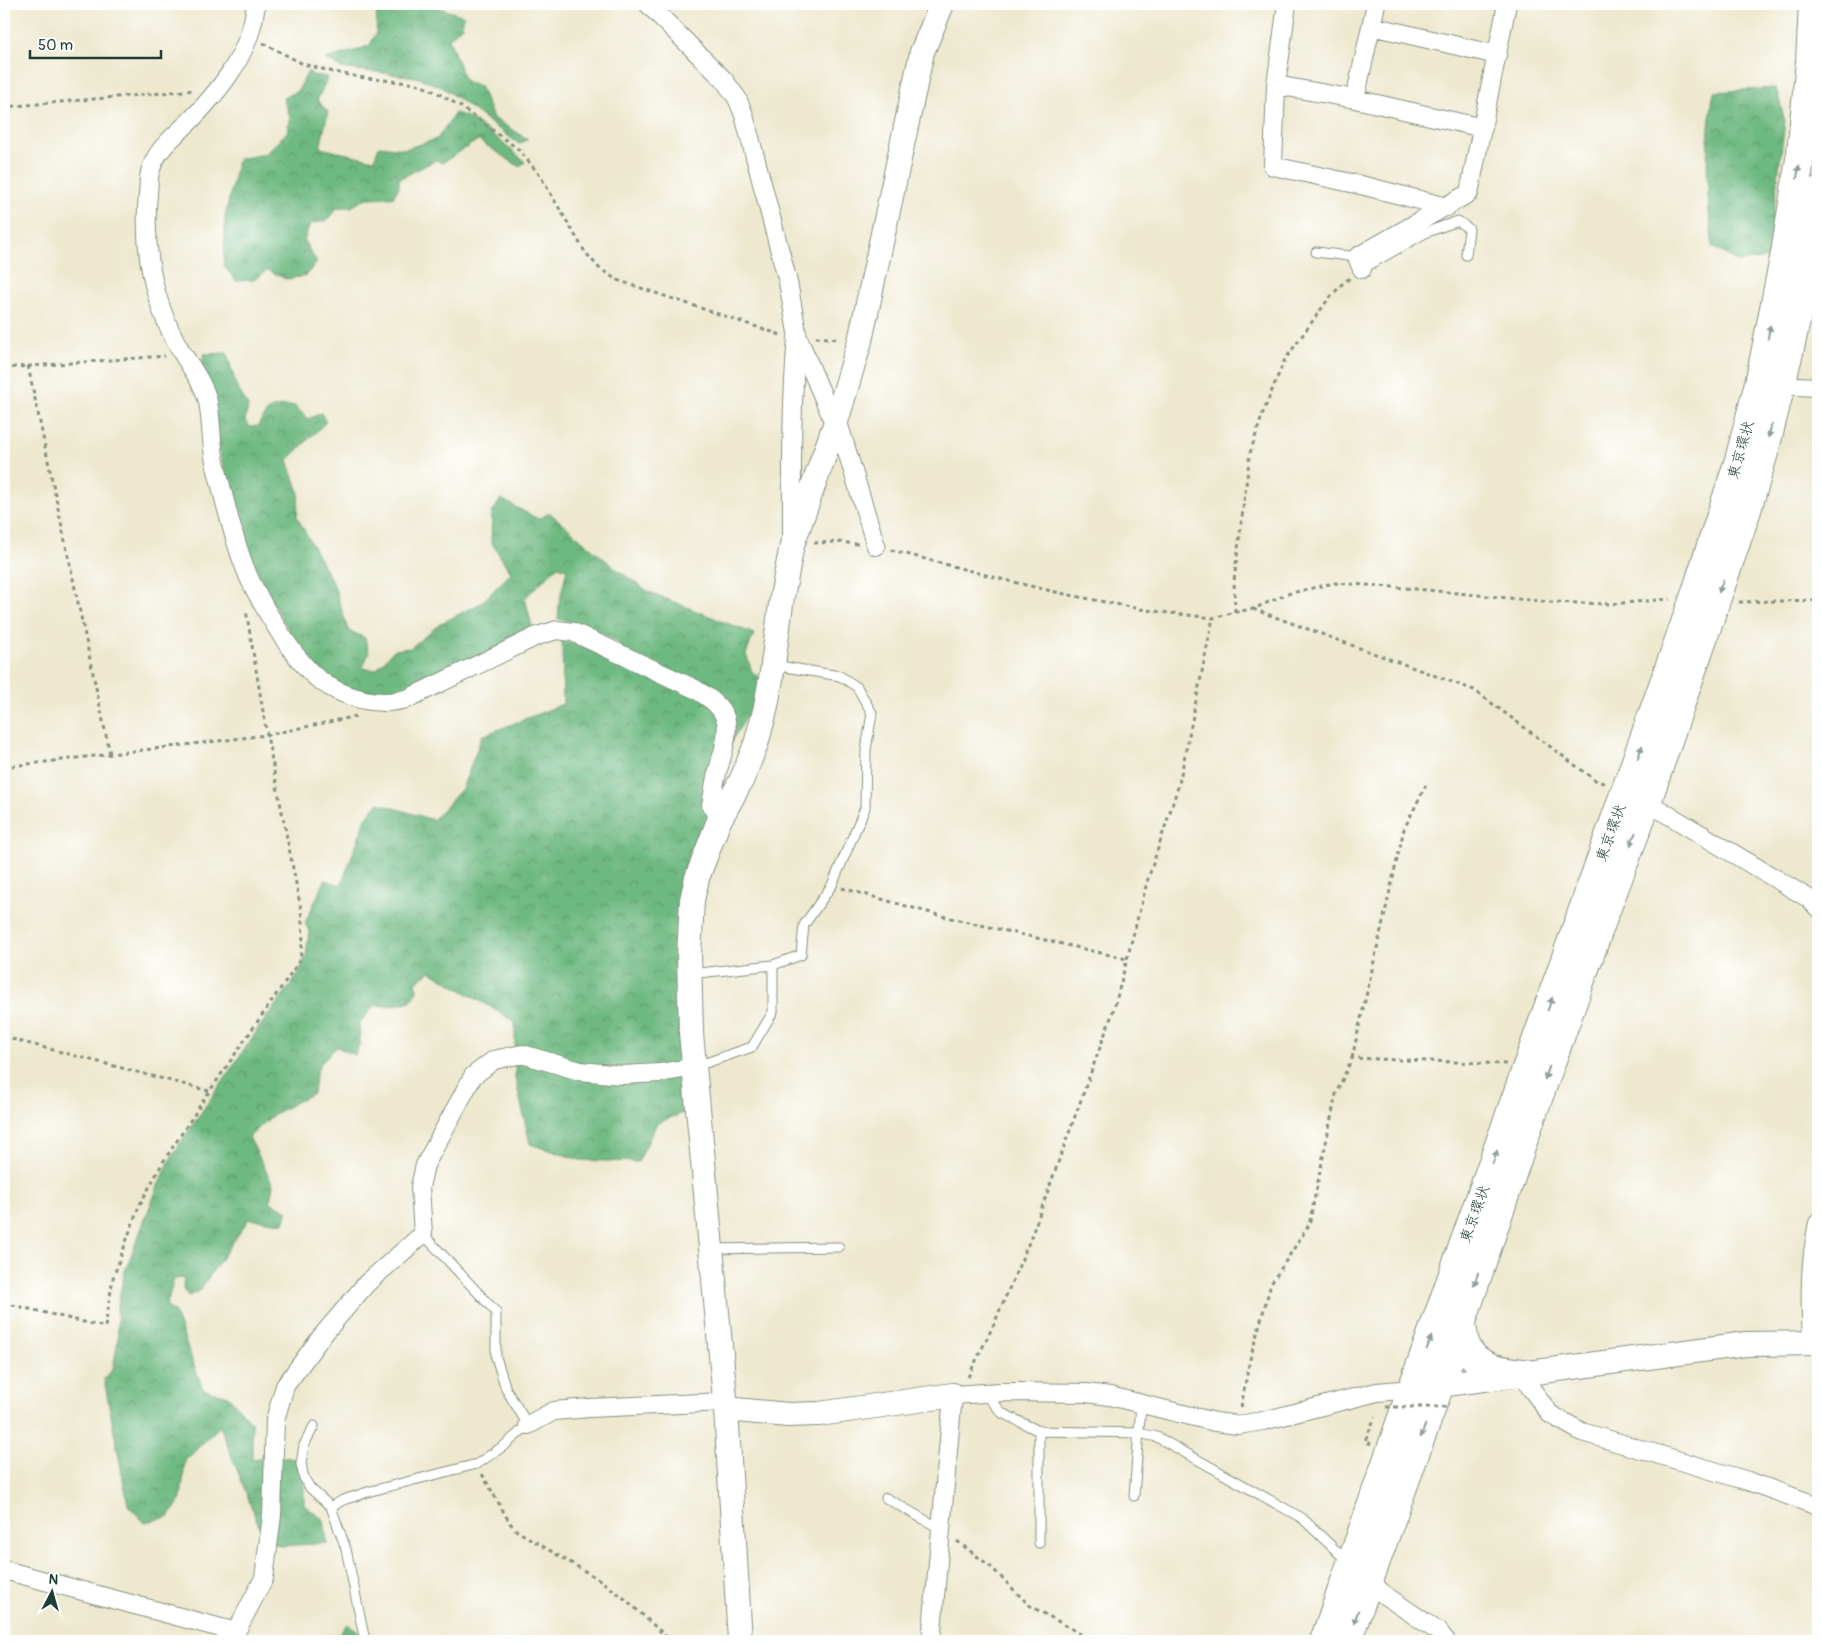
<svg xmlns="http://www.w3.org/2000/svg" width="1822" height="1645" font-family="Pangolin,'Klee One',sans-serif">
	<defs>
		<pattern id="forest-crowns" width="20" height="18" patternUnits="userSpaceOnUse" patternTransform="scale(1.25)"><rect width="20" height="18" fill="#6eb981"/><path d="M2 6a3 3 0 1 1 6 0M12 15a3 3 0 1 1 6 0" fill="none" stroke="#5a986a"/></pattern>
	</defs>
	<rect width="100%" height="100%" fill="#fff"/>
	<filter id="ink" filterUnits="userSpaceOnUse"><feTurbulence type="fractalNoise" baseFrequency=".02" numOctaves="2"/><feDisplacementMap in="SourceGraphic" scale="10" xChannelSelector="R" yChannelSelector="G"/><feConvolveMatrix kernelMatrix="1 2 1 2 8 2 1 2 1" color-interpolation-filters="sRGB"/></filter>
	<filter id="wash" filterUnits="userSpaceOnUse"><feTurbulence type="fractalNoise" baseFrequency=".0096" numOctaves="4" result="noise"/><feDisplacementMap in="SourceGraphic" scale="20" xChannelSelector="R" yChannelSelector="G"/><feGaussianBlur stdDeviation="1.12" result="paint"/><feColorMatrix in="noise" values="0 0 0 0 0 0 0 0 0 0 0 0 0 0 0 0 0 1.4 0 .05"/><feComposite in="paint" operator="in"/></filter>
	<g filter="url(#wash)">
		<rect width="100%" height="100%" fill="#ede8ce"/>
		<path fill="url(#forest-crowns)" stroke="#467b5a" d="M377,4H435L436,7L464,16L462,26L449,39L465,81L480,86L493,118L528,139L519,144L442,87L416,77L341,68L325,59L358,50L370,45L376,33Z
			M308,71L313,75L328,77L317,100L328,112L320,148L374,160L379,146L405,149L437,139L455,113C474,116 509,148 525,162L520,167L478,140L442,163L436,160L399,179V187L393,197L367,198L351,207H338L326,221L310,224L304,241L317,262L305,276L286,279L267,270L254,280L236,281L224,266L225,217L238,159L265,154L287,132L290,117L283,98L298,91Z
			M1776,88L1785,121L1768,258L1738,262L1713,247C1706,192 1704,147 1714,92Z
			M227,353L236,385L248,406L245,421L251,427L258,426C269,406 272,406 295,406L308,419L321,413L326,422L288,460L299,492L297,517L334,585L348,630L365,638L369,653L362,668L376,670L394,650L410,648L440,624L481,603L511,573L491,542L492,513L501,499L538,519L550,513L616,569L649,592L754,634L746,654L752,672L764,681L756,703L733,738L709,821L683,884L677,924L679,1010L688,1111L657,1123L638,1162L580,1160L530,1144L515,1077V1022L430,971L416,982L417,990L411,1001L392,1006L375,1005L359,1024L360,1043L355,1055L337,1047C318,1064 316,1067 313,1093L274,1114L249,1137L273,1185L270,1202L288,1211L284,1223L249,1219L199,1291L188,1296L183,1288L184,1278L174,1279L166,1307L174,1311L203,1389L228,1396L252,1423V1460L276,1456L296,1459L304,1477V1505L324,1520L327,1543L282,1546L264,1539L220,1426L185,1461L181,1499L169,1517L144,1522L128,1505L104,1379L113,1369L118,1339L117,1308L125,1271L158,1186L173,1154L258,1029L298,975L306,956L309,931L305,923L325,880L341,885L366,818L378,803L433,820L462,789L482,736L563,704L562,639L616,659L619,643L586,625L558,619L559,603L567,569L558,566L525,598L533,631L414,689L397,692L357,695L318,671L310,656L300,650L252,567L226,481L202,369L204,354Z
			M347,1624L357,1630L363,1641H334Z"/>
	</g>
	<g filter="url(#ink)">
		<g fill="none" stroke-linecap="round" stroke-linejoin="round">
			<defs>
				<path id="lane" d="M1316,252L1357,257
					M1362,269L1427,232L1458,221L1469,229L1466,255
					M690,974L773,965L801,955L804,925L832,885L865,808L866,750L872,713L857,687L840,676L773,665
					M694,1067L752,1047L773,1012V965
					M711,1249L839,1247
					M985,1393L1002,1413L1039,1431L1139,1433L1157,1437L1302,1518L1347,1561
					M314,1426L304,1445L301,1464L304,1478L310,1488L331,1507L346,1549L365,1641
					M1039,1431V1543
					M1134,1496L1141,1404
					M886,1498L941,1529
					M331,1507L343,1500L371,1491L477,1464L505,1445L528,1425L506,1389L496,1357V1312L423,1234"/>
				<path id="street" d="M256,4C255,11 254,18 252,25C243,62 217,93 191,120C176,135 157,148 151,169C148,176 149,186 148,194C143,247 151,295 176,342C186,362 203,380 208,402C211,417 211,434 213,449C214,461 218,474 221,486C228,515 239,558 252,584C266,612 293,658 317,678C342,698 379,708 409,698L537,636L557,630L573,632L695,689C706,696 718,703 724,715C732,731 720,761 716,777C714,786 713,795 711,805L721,819
					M648,4L724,80L737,98L744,115L788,282L798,338L835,425
					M1287,4L1276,85L1273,166L1365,186L1447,207
					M1371,26L1497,55
					M1276,85L1355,99L1376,4
					M1355,99L1483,128
					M1362,269L1357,257L1469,193L1507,4
					M1772,382L1796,386L1818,387
					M837,419L876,546
					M792,532C792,468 791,403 797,338
					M1640,798L1808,898L1818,908
					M1812,1343C1810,1301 1809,1264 1818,1223
					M1527,1372L1530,1387L1550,1414L1582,1432L1748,1481L1818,1506
					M528,1425L554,1411L589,1408L725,1402
					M4,1570L236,1632
					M1364,1574L1383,1594L1439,1632L1446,1641
					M236,1641V1632L264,1578L272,1515L275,1420L285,1386L321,1337L367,1283L423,1234L420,1187L425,1165L473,1076L494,1060L522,1054L580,1071L622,1075L660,1073L694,1067
					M931,1641L953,1395L1000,1392L1086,1393L1110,1396L1215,1422L1238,1425L1263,1421L1377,1392L1412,1389"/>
				<path id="secondary" d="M1424,1387L1746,1344L1818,1343
					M726,1409L788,1415L819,1414L953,1395
					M740,1641L726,1409L691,1033L689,955L692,900L697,878L718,823L742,779L756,744L765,711L771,679L782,597L792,545L835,425L860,341L922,52L942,4"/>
				<path id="highway" d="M1462,1321C1463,1329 1463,1338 1466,1345C1476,1369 1501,1370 1524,1373
					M1324,1641L1412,1389L1694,598L1739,460L1760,379L1785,253L1801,153L1810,61L1813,4
					M1347,1641L1449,1360L1530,1121L1603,918L1647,802L1747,510L1765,449L1790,348L1806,275L1818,191"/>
			</defs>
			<use href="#lane" stroke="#869281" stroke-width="11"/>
			<use href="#street" stroke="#869281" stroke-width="20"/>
			<use href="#secondary" stroke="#869281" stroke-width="26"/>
			<use href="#highway" stroke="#869281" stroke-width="30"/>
			<path stroke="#869281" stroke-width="3" stroke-dasharray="4 4" stroke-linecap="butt" d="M263,43L303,64L334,72L358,77L417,84L436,92L460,106L518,149L539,174L585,252L599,268L617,280L781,335
				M4,107L195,90
				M816,337L839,339
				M28,366L110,754
				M4,368L165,356
				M814,543L838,542L858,544
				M891,550L1005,580L1060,593L1145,610L1213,618L1235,612L1253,609L1287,594L1334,583L1395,587L1550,602L1611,604L1670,599
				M1739,602L1818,600
				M1253,609L1474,690L1595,780L1606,784
				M1235,612L1234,581L1250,453L1264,410L1284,361L1327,301L1342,284L1350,278
				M4,767L267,735L357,716
				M842,888L942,916L1127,959
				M4,1037L209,1091
				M1352,1058L1404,829L1426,785
				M4,1303L105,1327L113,1278L139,1206L163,1162L209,1092L300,960L303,936L301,909L267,735L246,610
				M968,1377L994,1324L1030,1240L1114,1009L1147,882L1179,784L1213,618
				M1241,1407L1250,1359L1271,1284L1309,1225L1336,1094L1352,1058L1506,1064
				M1371,1444L1365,1441L1375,1417
				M482,1474L510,1523L517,1531L600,1580L625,1599L671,1641
				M957,1541L990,1566L1029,1605L1093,1641"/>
			<use href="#lane" stroke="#fff" stroke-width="9"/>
			<use href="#street" stroke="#fff" stroke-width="18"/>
			<use href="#secondary" stroke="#fff" stroke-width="24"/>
			<use href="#highway" stroke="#fff" stroke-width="28"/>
			<path stroke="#869281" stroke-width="3" stroke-dasharray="4 4" stroke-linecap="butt" d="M1386,1407H1447"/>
		</g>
		<defs><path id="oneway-solid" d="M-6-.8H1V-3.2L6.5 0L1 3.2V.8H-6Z" transform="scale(1.25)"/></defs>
		<g fill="#8f9e9a">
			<use href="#oneway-solid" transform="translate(1798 172) rotate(-81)"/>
			<use href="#oneway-solid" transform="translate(1769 332) rotate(-79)"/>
			<use href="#oneway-solid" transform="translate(1770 431) rotate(105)"/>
			<use href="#oneway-solid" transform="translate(1721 586) rotate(109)"/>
			<use href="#oneway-solid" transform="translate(1640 752) rotate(-71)"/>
			<use href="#oneway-solid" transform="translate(1633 839) rotate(111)"/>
			<use href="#oneway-solid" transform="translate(1550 1004) rotate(-70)"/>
			<use href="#oneway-solid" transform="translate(1547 1073) rotate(110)"/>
			<use href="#oneway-solid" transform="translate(1495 1157) rotate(-70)"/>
			<use href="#oneway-solid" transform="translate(1476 1279) rotate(108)"/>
			<use href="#oneway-solid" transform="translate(1429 1343) rotate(-70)"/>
			<use href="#oneway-solid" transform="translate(1423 1431) rotate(110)"/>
			<use href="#oneway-solid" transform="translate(1356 1617) rotate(109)"/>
		</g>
	</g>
	<g text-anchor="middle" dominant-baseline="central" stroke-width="4" stroke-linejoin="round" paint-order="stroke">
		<g font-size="15" fill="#1f3d34" stroke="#fff">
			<text transform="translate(1741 450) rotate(-74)">東京環状</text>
			<text transform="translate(1611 833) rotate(-70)">東京環状</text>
			<text transform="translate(1475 1214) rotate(-70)">東京環状</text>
		</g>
	</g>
	<rect width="1822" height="1645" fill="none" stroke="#fff" stroke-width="20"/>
	<g transform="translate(52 1592) rotate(6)" stroke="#ffffff" stroke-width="4" paint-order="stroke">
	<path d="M0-4L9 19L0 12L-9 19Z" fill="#1f3d34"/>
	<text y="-8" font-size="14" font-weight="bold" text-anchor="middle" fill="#1f3d34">N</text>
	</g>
	<path d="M30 50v8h131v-8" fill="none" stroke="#1f3d34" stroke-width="2.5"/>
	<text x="38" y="50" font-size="15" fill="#1f3d34" stroke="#ffffff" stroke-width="4" paint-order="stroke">50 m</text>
</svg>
